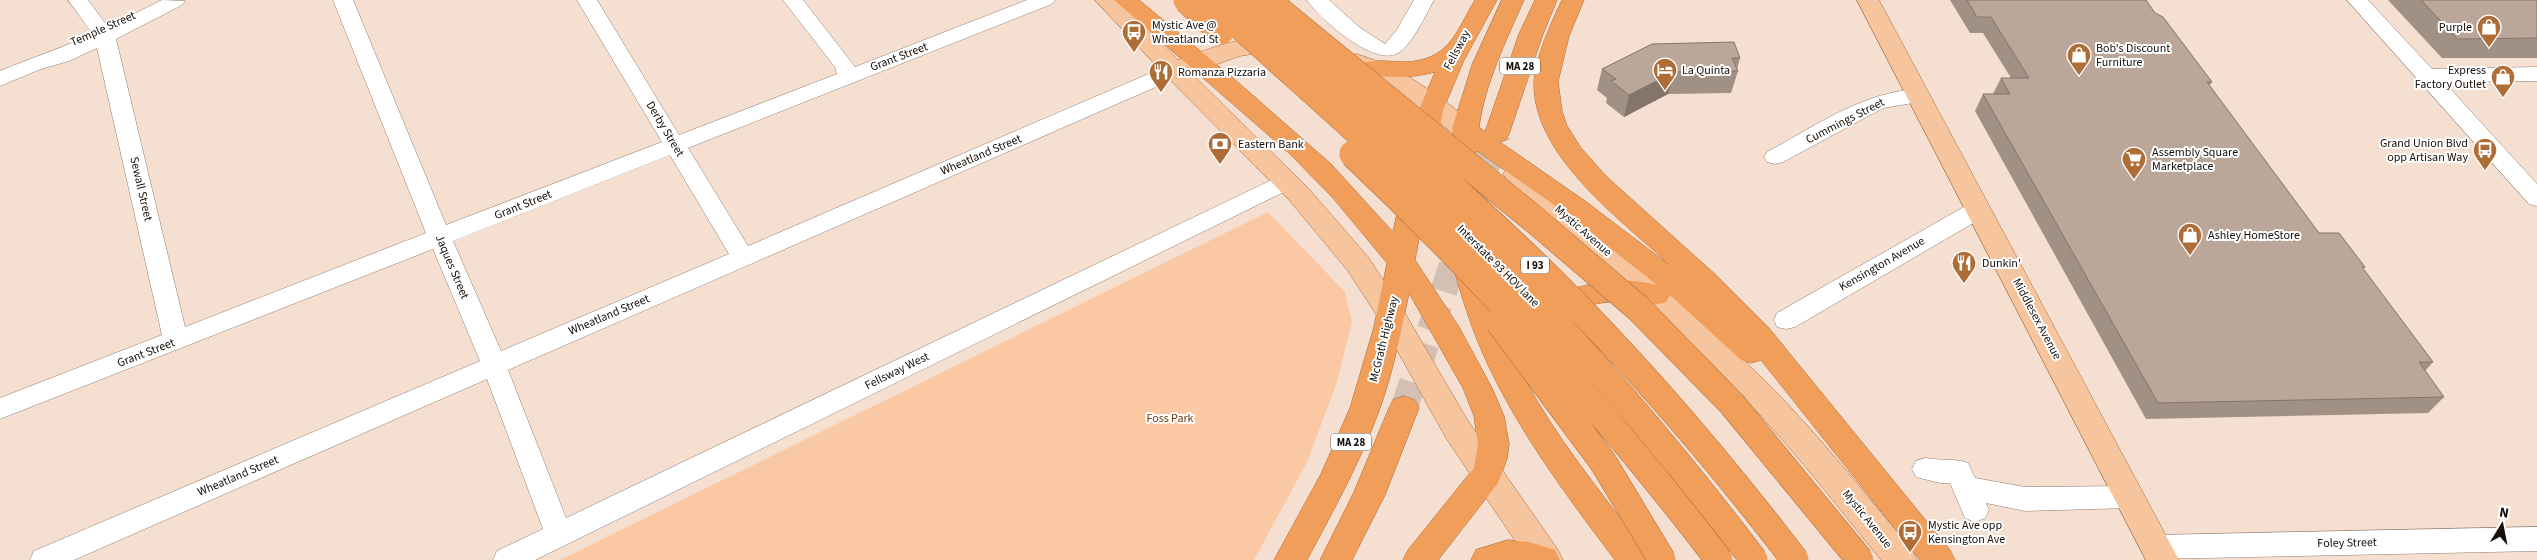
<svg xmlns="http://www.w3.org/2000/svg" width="2537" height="560" font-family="'Source Sans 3',sans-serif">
	<rect width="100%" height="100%" fill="#f4dfd0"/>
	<path fill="#fac8a3" d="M1268,212L1345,292L1352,322L1336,385L1307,462L1254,560H560Z"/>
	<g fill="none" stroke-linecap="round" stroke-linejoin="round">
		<path stroke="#d3c0b2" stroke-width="27" stroke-dasharray="27 14" stroke-linecap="butt" d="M1404,408L1497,134"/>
		<defs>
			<path id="minor" d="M68,0H88L108,27L162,0L185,1L182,5L116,39L185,327L426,233L333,0H353L446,225L662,142L577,0H597L679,135L837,74L835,67L783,0H803L855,67L1027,0H1055L1052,4L688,148L748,246L1167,66L1174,64L1181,66L1184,71L1181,76L508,370L566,518L1278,177L1286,174L1294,177L1297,182L1294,187L535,560H493L497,551L543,529L487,379L74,560H30L34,551L480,361L433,249L0,419V398L162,335L97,48L69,61L41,69L0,86V71C31,58 62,48 93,34ZM670,155L729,254L501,351L453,241Z
				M1307,0H1329L1359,27L1385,44L1396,31L1414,0H1434C1426,14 1411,48 1396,54C1372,65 1320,19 1307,0Z
				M2347,0H2368L2432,69L2537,67V81L2444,82L2537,184V206L2529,204Z
				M1918,89L1925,91L1928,96L1925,101L1883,108L1783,162L1775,164L1767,162L1764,157L1767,152C1815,126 1863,92 1918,89Z
				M1979,201L1987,203L1990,209L1987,215L1795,327L1786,329L1777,327L1774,320L1777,313L1971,203Z
				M1925,458C1940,461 1955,458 1968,463L1975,478L2025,487L2130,486L2140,489L2144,497L2140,505L2130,508L2025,511L1986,503L1989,510L1985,518L1975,522L1965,518L1950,483H1940L1916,477L1912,469L1916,461Z
				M2537,527V551L2156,559L2146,556L2142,547L2146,538L2156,535Z"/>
			<path id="major" d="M1095,0H1119L1178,60C1208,49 1257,30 1289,38L1293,43L1289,48L1240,56L1191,73L1308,188L1368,257L1403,310L1468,421L1558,550L1563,560H1528L1446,438L1383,325L1348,271L1290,201L1166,76Z
				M1857,0H1879L2179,560H2146Z
				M1356,54C1407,68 1451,105 1491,138L1495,144L1491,150L1482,152L1473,150C1434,117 1395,88 1348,67L1344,62L1348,57Z
				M1516,165L1525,168C1608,238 1692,307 1768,384C1820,436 1865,494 1912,550L1917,560H1881C1837,506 1795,451 1747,401C1671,322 1589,251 1507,180L1503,174L1507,168Z"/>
			<path id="highway" d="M1114,0H1139L1233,78L1331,164L1393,232L1419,110L1435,72C1412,78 1386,79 1363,73L1359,68L1363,63C1376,59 1391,62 1405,62C1449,60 1455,34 1475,0H1497L1464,60L1443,110L1415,260L1459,327L1492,388L1504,416L1509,444L1507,459L1498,483L1438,560H1403L1408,550L1474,468L1478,444L1474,416L1463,388L1409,293C1401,332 1393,372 1380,408C1361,461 1333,511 1307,560H1274L1321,474L1350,408L1374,327L1387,263L1333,198L1290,154Z
				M1502,0H1524C1506,41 1485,83 1479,127L1485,132L1519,34L1535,0H1557L1543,34L1509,134L1506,140L1500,142L1585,201L1672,267C1623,221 1533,157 1534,83C1535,58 1551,23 1562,0H1584L1569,36L1558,82L1562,111L1567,126L1581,148L1607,177L1717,276L1768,327L1950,550L1955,560H1920L1761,360L1751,363L1741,360L1670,295L1666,302C1646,309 1622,299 1600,303C1581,306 1560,321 1541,315L1537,308L1541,301C1579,284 1616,275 1657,285L1567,214L1476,150L1472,181L1468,187L1459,190L1450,187L1446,181L1453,132L1452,129L1472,65Z
				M1465,249L1475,252C1483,267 1486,286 1491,302C1500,327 1511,352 1523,376C1556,438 1602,494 1645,550L1650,560H1615C1564,492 1511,422 1478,342C1467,315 1459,287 1451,259L1455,252Z
				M1404,396L1415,400L1419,408L1385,495L1352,560H1320L1354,492L1389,408L1393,400Z
				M1508,540L1529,542L1555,550L1560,560H1471L1476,550Z"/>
		</defs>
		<use href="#minor" stroke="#917e71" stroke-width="1"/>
		<use href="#major" stroke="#a56c3e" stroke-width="1"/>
		<use href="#highway" stroke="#a56c3e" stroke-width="1"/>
		<use href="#minor" fill="#fff" fill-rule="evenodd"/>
		<use href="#major" fill="#f7c59d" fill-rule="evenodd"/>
		<use href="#highway" fill="#f29e5b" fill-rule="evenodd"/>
		<defs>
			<path id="highway-bridge" d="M1187,0L1221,31
				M1212,0C1319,98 1430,193 1531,297C1611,380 1684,468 1754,560
				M1243,0C1345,93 1452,183 1551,280C1639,367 1720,462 1795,560
				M1266,0L1536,221L1639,309L1732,404L1860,560
				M1353,154C1486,280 1608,414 1719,560
				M1499,322L1603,462L1662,560"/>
		</defs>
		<use href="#highway-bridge" stroke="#a56c3e" stroke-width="28" stroke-linecap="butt"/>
		<use href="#highway-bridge" stroke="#f29e5b" stroke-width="27"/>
	</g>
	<path fill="#a19084" d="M1950,0H2146L2155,13L2212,82L2209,86L2319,233L2365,267L2363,269L2433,362L2425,371L2444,397L2428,413L2146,419L1975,111L1983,94H1993L2001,78H2011L1983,33H1970Z
		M2388,0H2537V58H2442Z
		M1652,44L1740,58L1737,69L1738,71L1731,93L1668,94L1624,117L1606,103L1607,98L1597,90L1602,69Z"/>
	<path fill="#83756b" d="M1674,72L1668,94L1624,117L1629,95Z"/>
	<path fill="#bba799" stroke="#83756b" d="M1967,0H2146L2155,13L2163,17L2212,82H2207L2319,233H2339L2365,267H2362L2433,362H2419L2444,397L2158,403L1983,94H2010L2001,78H2029L1991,17H1977Z
		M2421,0H2537V38L2458,39Z
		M1734,42L1740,58H1732L1738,71L1674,72L1629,95L1611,81L1616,79L1602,69L1652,44Z"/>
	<defs>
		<symbol id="shop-pin" viewBox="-11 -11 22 30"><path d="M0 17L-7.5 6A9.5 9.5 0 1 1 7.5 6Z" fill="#ae6c37" stroke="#fff"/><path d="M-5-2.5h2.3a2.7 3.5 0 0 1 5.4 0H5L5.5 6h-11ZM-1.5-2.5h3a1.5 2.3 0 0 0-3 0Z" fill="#fff"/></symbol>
		<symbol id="bus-pin" viewBox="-11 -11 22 30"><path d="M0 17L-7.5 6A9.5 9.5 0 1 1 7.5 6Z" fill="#ae6c37" stroke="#fff"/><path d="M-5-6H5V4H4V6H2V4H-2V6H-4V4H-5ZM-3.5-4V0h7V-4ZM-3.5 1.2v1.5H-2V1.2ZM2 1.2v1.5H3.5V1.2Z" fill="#fff"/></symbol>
		<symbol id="hotel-pin" viewBox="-11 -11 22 30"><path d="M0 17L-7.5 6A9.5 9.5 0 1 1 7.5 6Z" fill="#ae6c37" stroke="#fff"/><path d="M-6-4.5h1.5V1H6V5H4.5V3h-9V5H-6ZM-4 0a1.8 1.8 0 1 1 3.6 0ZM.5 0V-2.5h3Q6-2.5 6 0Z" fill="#fff"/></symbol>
		<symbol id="restaurant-pin" viewBox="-11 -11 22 30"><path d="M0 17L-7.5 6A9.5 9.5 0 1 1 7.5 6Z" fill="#ae6c37" stroke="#fff"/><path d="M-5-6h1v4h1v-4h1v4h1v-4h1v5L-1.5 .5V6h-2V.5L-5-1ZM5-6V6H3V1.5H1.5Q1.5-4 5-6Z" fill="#fff"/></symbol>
		<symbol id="bank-pin" viewBox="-11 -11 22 30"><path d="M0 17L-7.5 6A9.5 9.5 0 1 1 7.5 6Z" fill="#ae6c37" stroke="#fff"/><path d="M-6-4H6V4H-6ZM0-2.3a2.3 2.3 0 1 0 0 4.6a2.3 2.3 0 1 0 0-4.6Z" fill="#fff"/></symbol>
		<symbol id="supermarket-pin" viewBox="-11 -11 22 30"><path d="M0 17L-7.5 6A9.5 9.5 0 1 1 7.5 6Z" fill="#ae6c37" stroke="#fff"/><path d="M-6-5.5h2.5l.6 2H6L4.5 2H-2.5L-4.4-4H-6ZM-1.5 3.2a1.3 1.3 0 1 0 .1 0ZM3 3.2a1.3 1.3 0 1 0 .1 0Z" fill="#fff"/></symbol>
	</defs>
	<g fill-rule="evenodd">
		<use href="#shop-pin" x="2475" y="13" width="28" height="38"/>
		<use href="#bus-pin" x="1120" y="18" width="28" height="38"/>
		<use href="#shop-pin" x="2065" y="41" width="28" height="38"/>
		<use href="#hotel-pin" x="1651" y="56" width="28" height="38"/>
		<use href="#restaurant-pin" x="1147" y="58" width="28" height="38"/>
		<use href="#shop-pin" x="2489" y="63" width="28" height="38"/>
		<use href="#bank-pin" x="1206" y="130" width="28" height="38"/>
		<use href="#bus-pin" x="2471" y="136" width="28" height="38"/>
		<use href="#supermarket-pin" x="2120" y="145" width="28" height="38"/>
		<use href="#shop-pin" x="2176" y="221" width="28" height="38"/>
		<use href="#restaurant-pin" x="1950" y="249" width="28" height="38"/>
		<use href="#bus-pin" x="1896" y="518" width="28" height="38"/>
	</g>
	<g text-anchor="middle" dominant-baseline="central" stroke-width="4" stroke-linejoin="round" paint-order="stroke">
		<g fill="#fff" stroke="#5b5653" stroke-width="1">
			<rect x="1500" y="57.5" width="40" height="17" rx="4"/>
			<rect x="1521" y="256.5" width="28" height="17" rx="4"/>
			<rect x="1331" y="433.5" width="40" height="17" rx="4"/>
		</g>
		<g font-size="11" font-weight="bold" fill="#150e09">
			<text x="1520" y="66">MA 28</text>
			<text x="1535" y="265">I 93</text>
			<text x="1351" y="442">MA 28</text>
		</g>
		<g font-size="12" fill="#150e09" stroke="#fff" text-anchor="start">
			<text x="1152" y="25">Mystic Ave @<tspan x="1152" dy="14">Wheatland St</tspan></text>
			<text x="2472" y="27" text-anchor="end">Purple</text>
			<text x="2096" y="48">Bob's Discount<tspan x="2096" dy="14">Furniture</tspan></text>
			<text x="1682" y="70">La Quinta</text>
			<text x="2486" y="70" text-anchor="end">Express<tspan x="2486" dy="14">Factory Outlet</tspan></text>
			<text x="1178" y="72">Romanza Pizzaria</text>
			<text x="2468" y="143" text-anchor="end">Grand Union Blvd<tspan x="2468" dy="14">opp Artisan Way</tspan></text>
			<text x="1238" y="144">Eastern Bank</text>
			<text x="2152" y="152">Assembly Square<tspan x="2152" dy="14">Marketplace</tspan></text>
			<text x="2208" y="235">Ashley HomeStore</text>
			<text x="1982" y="263">Dunkin'</text>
			<text x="1928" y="525">Mystic Ave opp<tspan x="1928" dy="14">Kensington Ave</tspan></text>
		</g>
		<g font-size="12" fill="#150e09" stroke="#fff">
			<text transform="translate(103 29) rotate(-24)">Temple Street</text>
			<text transform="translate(1457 50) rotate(-62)">Fellsway</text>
			<text transform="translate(899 57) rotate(-21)">Grant Street</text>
			<text transform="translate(1845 121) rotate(-27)">Cummings Street</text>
			<text transform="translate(665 129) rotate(59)">Derby Street</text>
			<text transform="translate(981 155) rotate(-23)">Wheatland Street</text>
			<text transform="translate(141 189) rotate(77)">Sewall Street</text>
			<text transform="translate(523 205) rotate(-22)">Grant Street</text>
			<text transform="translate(1583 231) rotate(41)">Mystic Avenue</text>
			<text transform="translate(1882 264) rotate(-30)">Kensington Avenue</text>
			<text transform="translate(1498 266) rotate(45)">Interstate 93 HOV lane</text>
			<text transform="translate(452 267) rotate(67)">Jaques Street</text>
			<text transform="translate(609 315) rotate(-23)">Wheatland Street</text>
			<text transform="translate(2037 319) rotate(62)">Middlesex Avenue</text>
			<text transform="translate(1384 339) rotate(-76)">McGrath Highway</text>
			<text transform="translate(146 353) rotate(-21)">Grant Street</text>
			<text transform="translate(897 371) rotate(-26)">Fellsway West</text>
			<text transform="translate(238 476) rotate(-23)">Wheatland Street</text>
			<text transform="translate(1867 519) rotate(51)">Mystic Avenue</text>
			<text transform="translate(2347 543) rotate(-1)">Foley Street</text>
		</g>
		<g font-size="12" fill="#683a12" stroke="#fff">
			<text x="1170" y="418">Foss Park</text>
		</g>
	</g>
	<g transform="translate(2502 525) rotate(10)" stroke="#ffffff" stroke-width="4" paint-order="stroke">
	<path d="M0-4L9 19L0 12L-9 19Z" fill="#150e09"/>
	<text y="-8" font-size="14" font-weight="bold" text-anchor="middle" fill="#150e09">N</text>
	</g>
</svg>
